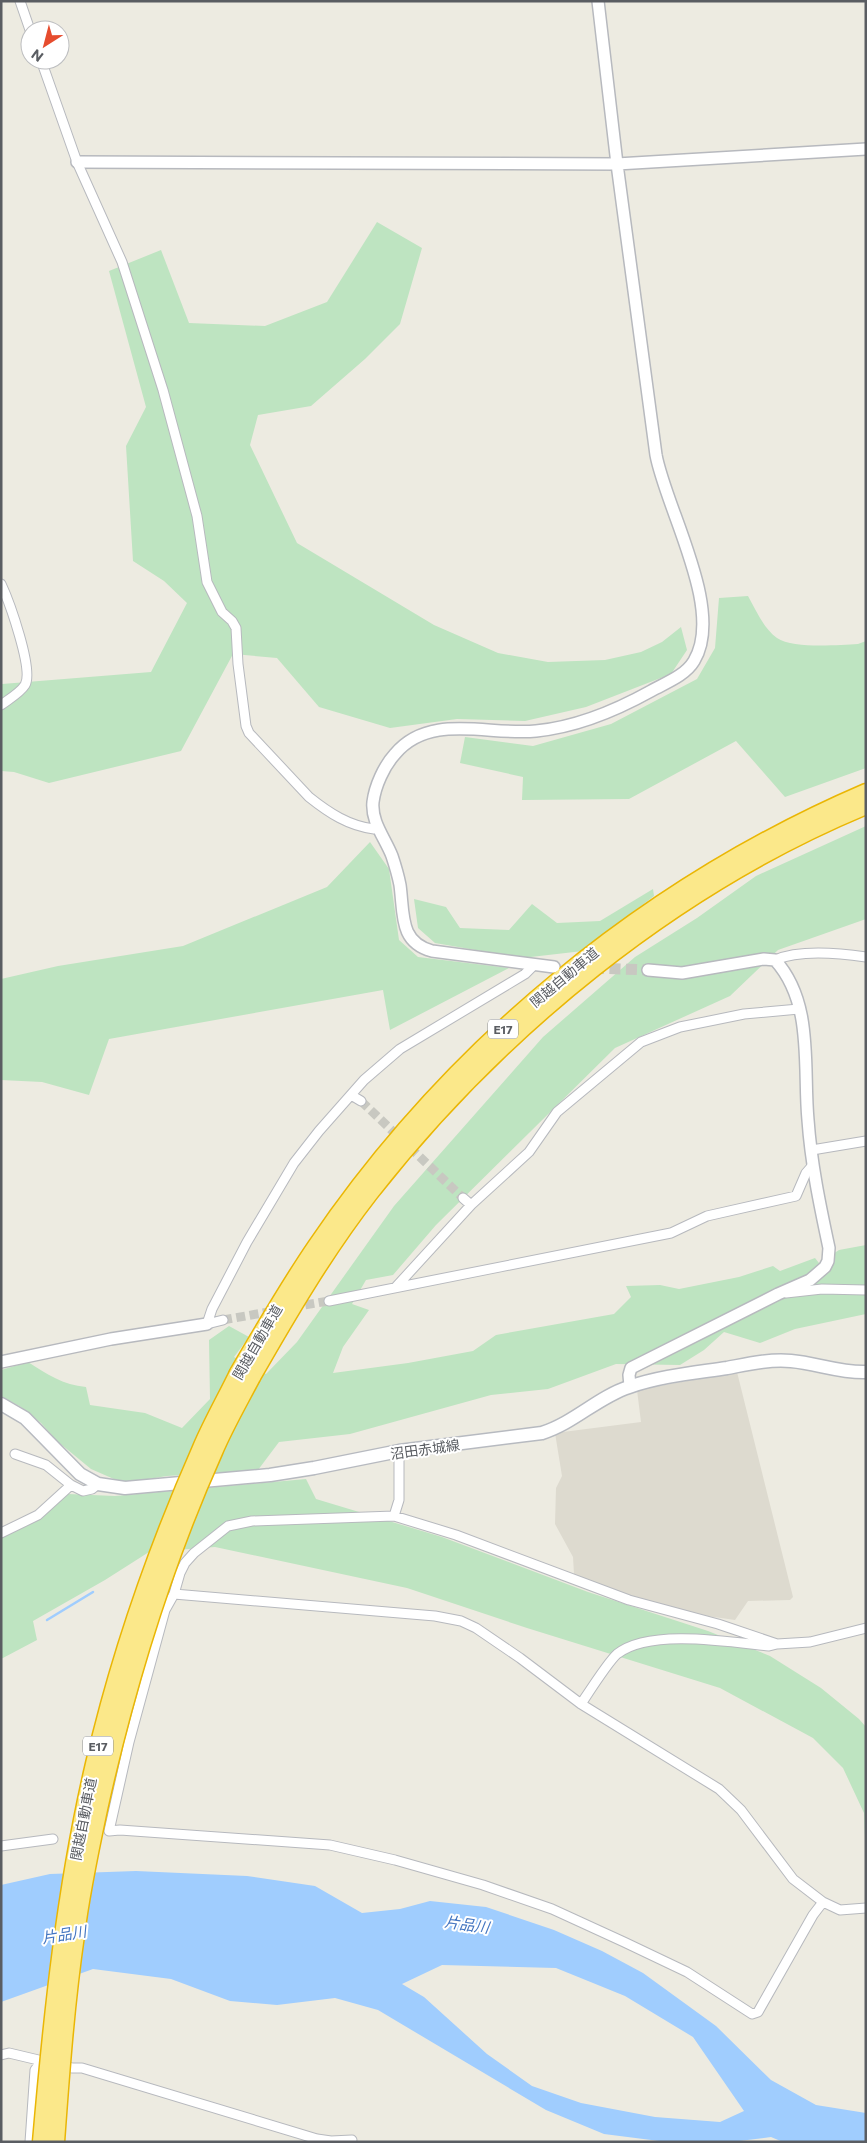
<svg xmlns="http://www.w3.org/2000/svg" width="867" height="2143" font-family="Commissioner,'Noto Sans JP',sans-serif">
	<rect width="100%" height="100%" fill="#edebe1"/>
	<path fill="#dddacf" d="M737,1372L793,1597L790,1600L748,1601L735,1620L700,1615L643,1600L577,1577L574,1574L573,1557L555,1524L556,1488L562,1476L555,1433L641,1422L637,1390Z"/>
	<path fill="#bee4c1" d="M377,222L422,248L400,324L365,359L311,406L258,415L250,445L297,543L434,625L498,653L548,662L605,660L641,652L662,642L681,627L687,650L671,674L586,707L525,721L457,719L390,728L319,707L277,658L233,654L181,751L49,783L14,772L1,771L2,684L151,672L187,603L164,581L133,561L126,446L146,407L109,271L161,250L189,323L265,326L327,302Z
		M748,596C756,610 763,628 777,638C793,649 838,645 858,644L866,641V768L785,797L736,741L629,799L522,800L523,777L460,763L465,737L533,746L611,724L697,679L715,648L719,598Z
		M866,826V919L778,950L730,996L615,1048L436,1225L393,1275L366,1280L352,1304L369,1310L343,1347L333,1373L408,1363L473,1351L496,1335L614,1314L631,1297L626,1286L660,1285L679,1289L739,1277L773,1266L780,1271L815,1258L819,1263L839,1250L866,1245V1314L795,1329L760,1343L724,1332L704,1350L680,1365L616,1364L548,1389L491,1395L350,1434L279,1442L258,1470L167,1476L123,1483L91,1469L57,1441L41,1423L21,1407L1,1396V1370L28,1362C47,1374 63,1385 86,1387L90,1405L145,1413L182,1428L210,1399L209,1340L229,1326L249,1337L234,1357L266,1374L297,1342L394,1206L543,1037L635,957L697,918L756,876Z
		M370,842L389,869L399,940L418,957L509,968L390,1030L383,990L109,1039L89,1095L42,1082L1,1080V979L58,966L183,946L327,887Z
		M653,889L654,896L583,951L522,958L435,943L418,928L414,899L446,907L460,928L509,930L532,904L557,923L600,921Z
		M306,1479L316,1499L442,1537L588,1592L708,1631L770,1656L821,1688L859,1719L866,1727V1861L864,1813L843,1768L813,1738L720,1688L527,1628L407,1588L215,1547L149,1552L105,1580L33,1621L37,1640L1,1659V1536L47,1513L68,1494L115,1496Z
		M866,1971V2076L865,1972Z"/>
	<path fill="#a0cdfe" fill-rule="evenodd" d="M136,1871L247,1876L315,1886L362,1913L400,1909L430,1901L486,1907L554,1930L602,1951L643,1973L716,2026L771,2080L816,2105L866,2113V2142H783L771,2137L731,2142H667L604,2134L546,2110L378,2010L335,1998L277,2005L230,2001L171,1979L93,1969L1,2002V1885L50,1874ZM442,1965L556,1968L625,1996L693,2037L744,2111L720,2122L655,2117L581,2103L532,2086L487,2054L424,1997L402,1984Z"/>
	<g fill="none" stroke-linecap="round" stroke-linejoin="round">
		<path stroke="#a0cdfe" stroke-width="2.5" d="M47,1620L93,1592"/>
		<path stroke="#c8c8c1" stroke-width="9" stroke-dasharray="9 4.5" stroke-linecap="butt" d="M361,1101L463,1198
			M292,1307L329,1301
			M223,1320L274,1311"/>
		<path stroke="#c8c8c1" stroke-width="11" stroke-dasharray="11 5.5" stroke-linecap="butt" d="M593,968L648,970"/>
		<defs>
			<path id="minor" d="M20,1L30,30
				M41,60L77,162L122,262L163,390L197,516L207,582L222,612L232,621L236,628L238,664L246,726L249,733L309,797C329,813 349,826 374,829L377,827
				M1,584C9,601 34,670 25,685C20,693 9,699 1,705
				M775,960C800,949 839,953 866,957
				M351,1095L361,1101
				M812,1150L866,1141
				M463,1198L471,1205
				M395,1288L471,1205L529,1152L557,1112L641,1042L680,1027L744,1014L799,1009
				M786,1293L822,1289L866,1290
				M329,1301L671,1233L707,1216L796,1196L806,1173L813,1165
				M207,1324L212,1309L247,1242L294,1163L319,1131L364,1080L400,1049L525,974L534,965
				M207,1324L223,1320
				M15,1454L46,1465L71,1485L83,1491L92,1489L98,1484
				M394,1516L399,1500V1451
				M1,1533L38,1515L71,1485
				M174,1594L435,1616L461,1621L476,1628L520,1658L581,1704L719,1789L741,1810L793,1879L823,1902L840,1910L866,1908
				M581,1704C589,1692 608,1662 617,1654C649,1628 731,1642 769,1646L777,1644
				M1,1846L53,1839
				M823,1902L813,1915L758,2012L752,2014L687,1972L624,1942L552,1909L483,1885L395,1860L330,1845L120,1830L109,1831L129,1742L165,1610L174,1594L180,1573L185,1563L194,1553L228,1526L252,1521L394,1516L456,1535L629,1600L718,1624L777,1644L810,1642L866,1628
				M1,2055L9,2053L72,2068H82L317,2139L331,2141L352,2140
				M30,2142L35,2070L41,2062"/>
			<path id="tertiary" d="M77,162L617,164L866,149
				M554,967L432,951C399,942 404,914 400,885C398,875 395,865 392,856C385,838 371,822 373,802C375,786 384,766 395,754C430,712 489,736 536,731C577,727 615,711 651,691C665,683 685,676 694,661C725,610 666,509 656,455L617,164L598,1
				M1,1362L111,1339L207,1324
				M630,1386L629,1375L631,1368L778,1294L810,1280L825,1267L828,1261L829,1248C820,1206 811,1163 808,1120C803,1067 814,1003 775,960L764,959L682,973L648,970"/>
			<path id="secondary" d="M1,1404L25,1418L80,1474L98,1484L125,1488L270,1475L314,1468L399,1451L542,1433C574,1423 598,1397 629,1387C661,1376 694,1373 727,1368C748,1364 769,1359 791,1361C816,1363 840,1373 866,1372"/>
			<path id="motorway" d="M238,1373C263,1330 288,1287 316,1246C451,1047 645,887 866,792
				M252,1377C288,1314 325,1251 370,1193C499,1029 673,886 866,806"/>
		</defs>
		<use href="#minor" stroke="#b7b9be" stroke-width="11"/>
		<use href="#tertiary" stroke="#b7b9be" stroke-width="14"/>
		<use href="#secondary" stroke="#b7bac0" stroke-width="15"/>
		<use href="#motorway" stroke="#eab604" stroke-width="19"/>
		<use href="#minor" stroke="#fff" stroke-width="9"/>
		<use href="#tertiary" stroke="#fff" stroke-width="11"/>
		<use href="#secondary" stroke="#fff" stroke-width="12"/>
		<use href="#motorway" stroke="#fbe88a" stroke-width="16"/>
		<defs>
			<path id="motorway-bridge" d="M41,2142C52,2015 65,1888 94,1764C119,1656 156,1550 201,1448C212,1422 226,1398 238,1373
				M56,2142C61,2073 66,2004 76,1935C81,1893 90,1851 99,1809C126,1687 163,1566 214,1452C225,1426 239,1402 252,1377"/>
		</defs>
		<use href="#motorway-bridge" stroke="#eab604" stroke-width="19" stroke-linecap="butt"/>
		<use href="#motorway-bridge" stroke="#fbe88a" stroke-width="16"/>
	</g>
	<g text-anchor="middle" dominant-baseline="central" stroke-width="4" stroke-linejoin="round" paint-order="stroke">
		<g fill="#fff" stroke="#8c8e91" stroke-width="1">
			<rect x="488" y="1019.5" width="30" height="19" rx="4"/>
			<rect x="83" y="1736.5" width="30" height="19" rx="4"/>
		</g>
		<g font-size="12" font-weight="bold" fill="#5a5d62">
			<text x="503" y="1029">E17</text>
			<text x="98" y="1746">E17</text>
		</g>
		<g font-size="14" fill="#5a5d62" stroke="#fff">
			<text transform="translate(564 977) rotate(-40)">関越自動車道</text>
			<text transform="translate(257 1342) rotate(-60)">関越自動車道</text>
			<text transform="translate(425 1449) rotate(-8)">沼田赤城線</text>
			<text transform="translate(83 1819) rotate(-79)">関越自動車道</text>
		</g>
		<g font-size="15" font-style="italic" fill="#4375c0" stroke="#fff">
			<text transform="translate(467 1924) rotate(8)">片品川</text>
			<text transform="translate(64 1934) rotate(-9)">片品川</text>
		</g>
	</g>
	<rect width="867" height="2143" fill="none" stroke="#5a5d62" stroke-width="5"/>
	<g transform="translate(45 45) rotate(216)"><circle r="24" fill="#ffffff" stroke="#bdbec0"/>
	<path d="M0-4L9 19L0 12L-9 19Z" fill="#e64c2e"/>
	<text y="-8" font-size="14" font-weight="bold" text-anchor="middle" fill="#5a5d62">N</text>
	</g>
</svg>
